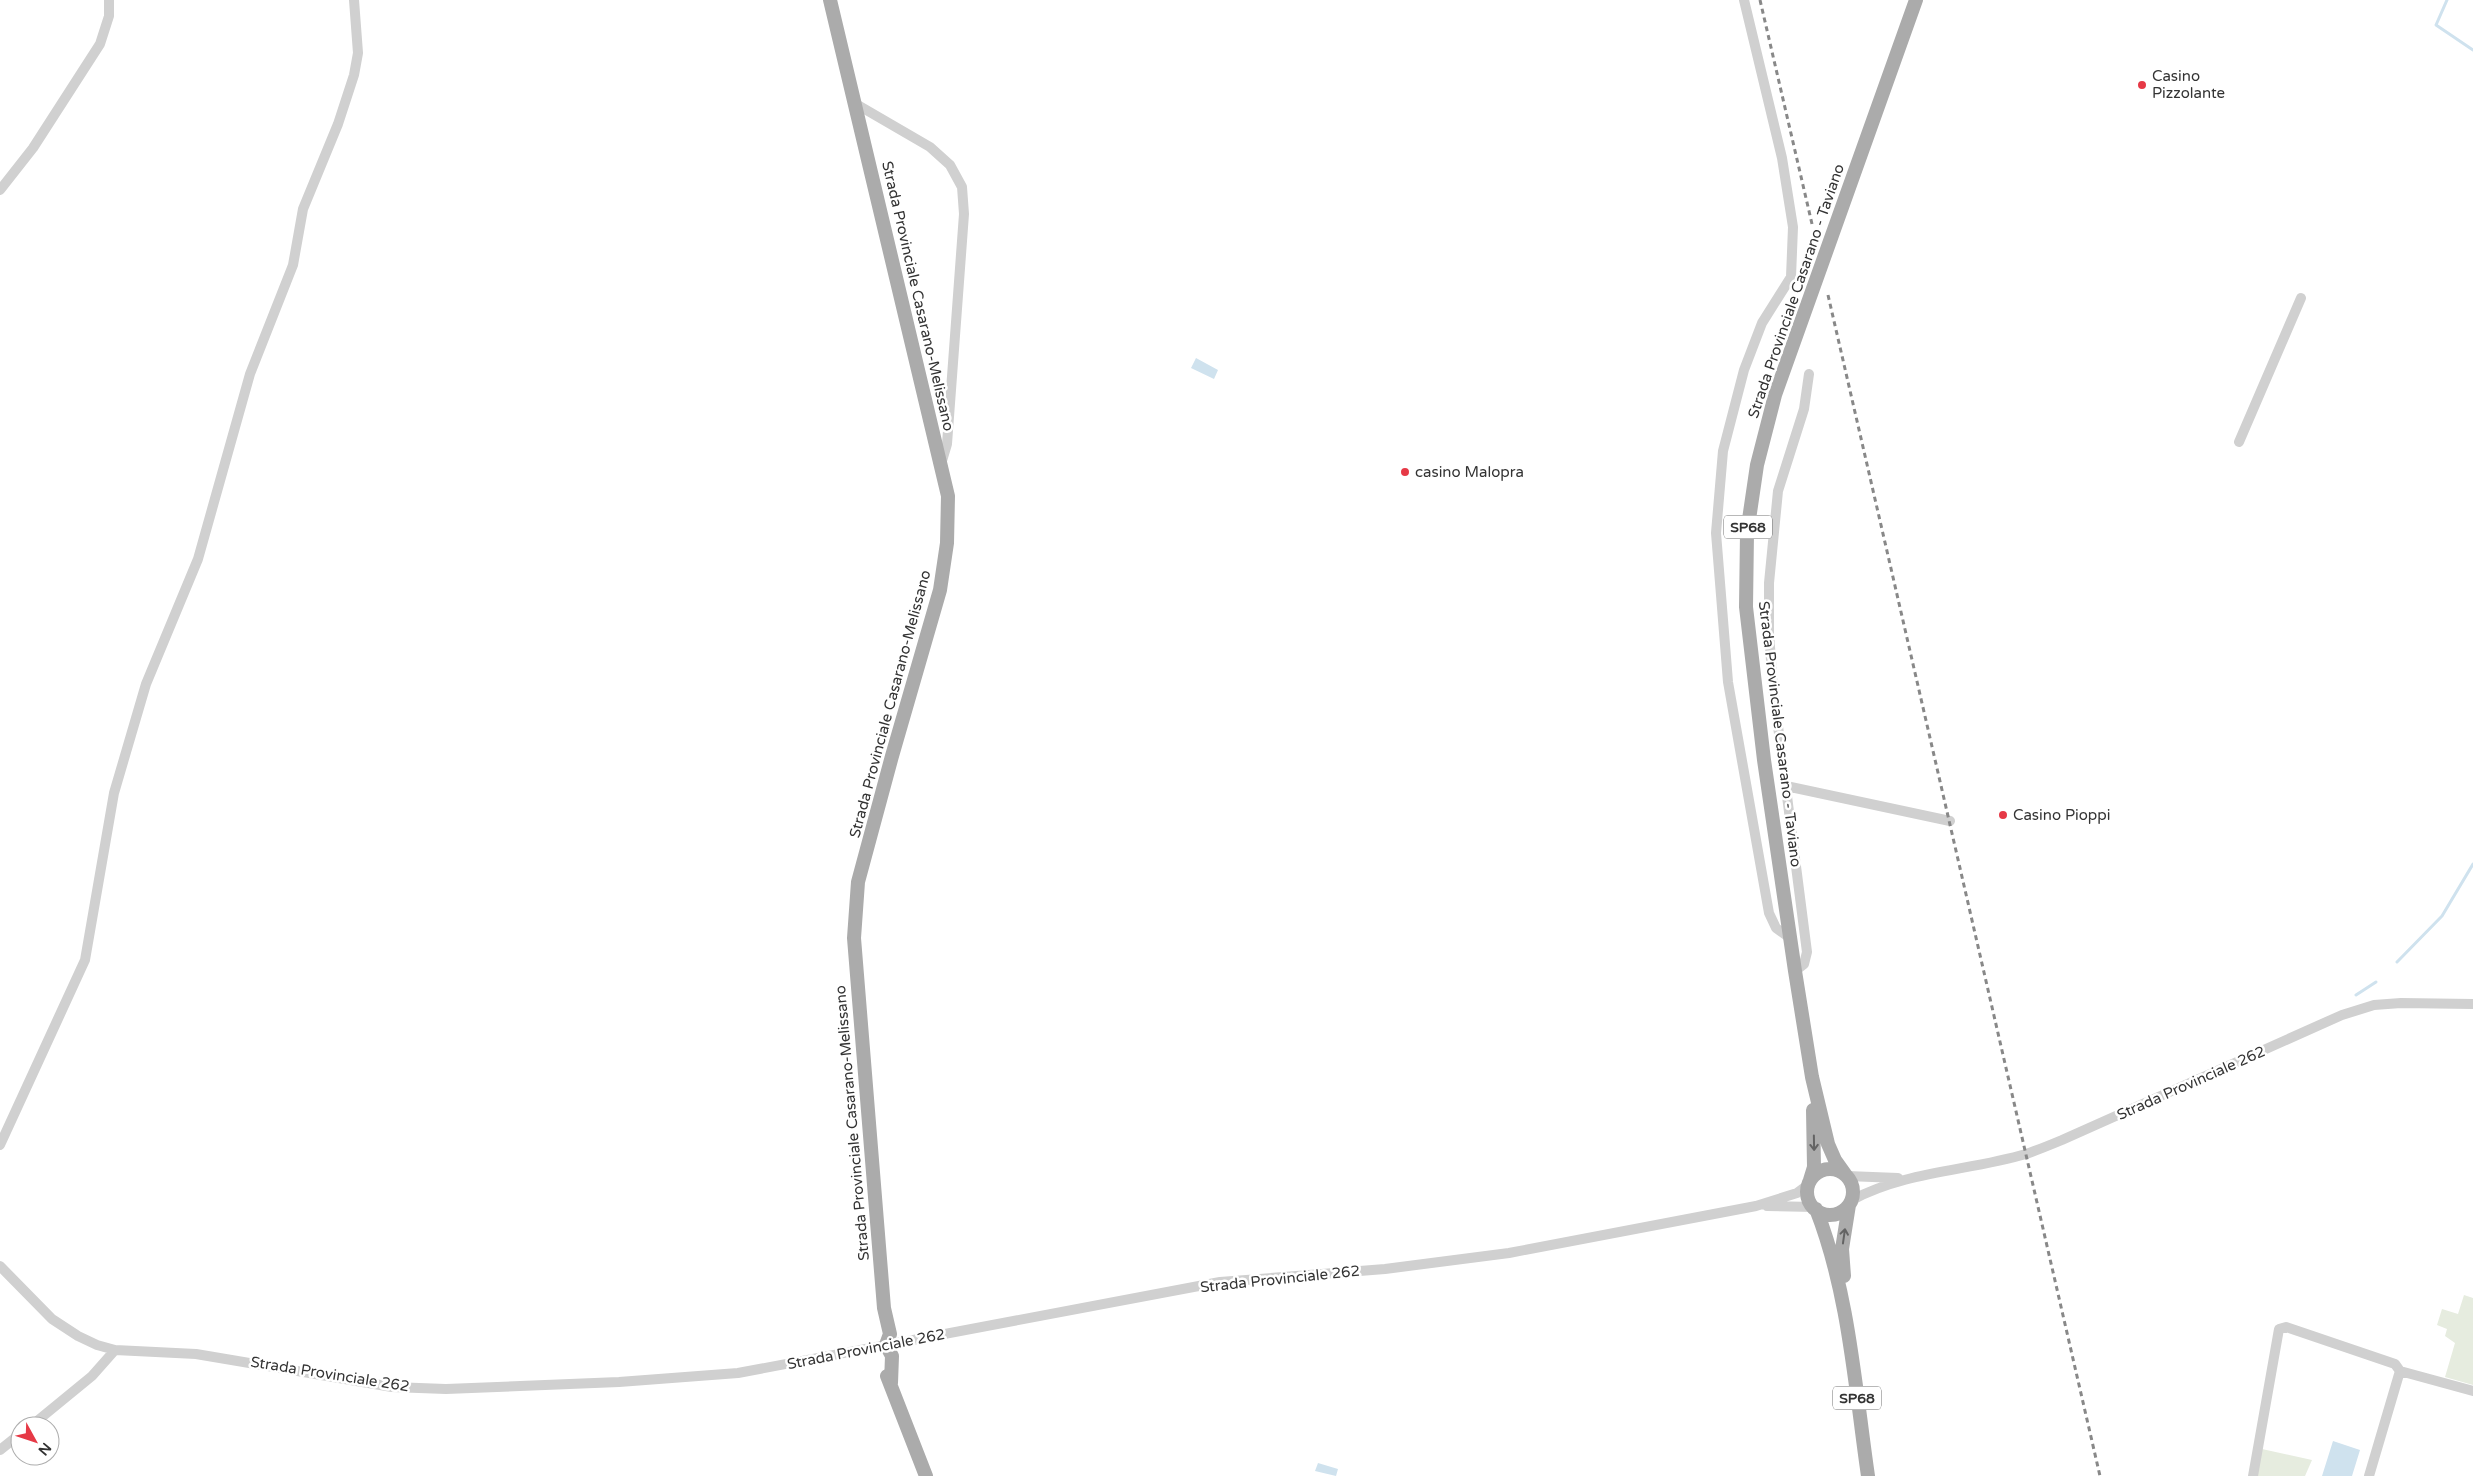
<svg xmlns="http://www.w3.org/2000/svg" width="2473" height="1476" font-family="'Varela Round',sans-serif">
	<rect width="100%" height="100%" fill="#fff"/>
	<path fill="#e6ecdf" d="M2464,1295L2473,1298V1385L2445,1377L2455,1343L2445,1336L2447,1329L2437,1325L2442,1309L2458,1314Z
		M2262,1449L2312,1460L2305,1476H2256Z"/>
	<path fill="#cfe2ee" d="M1196,358L1218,370L1214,379L1191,368Z
		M2333,1441L2360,1450L2352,1476H2322Z
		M1318,1463L1338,1469L1336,1476L1315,1471Z"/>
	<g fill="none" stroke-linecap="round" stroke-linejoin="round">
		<path stroke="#cfe2ee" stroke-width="3" d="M2447,0L2436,25L2473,50
			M2397,962L2442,916L2473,864
			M2356,995L2376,982"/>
		<path stroke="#d0d0d0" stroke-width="10" d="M1744,0L1782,158L1793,227L1791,277L1762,323L1744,370L1723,451L1716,533L1728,682L1769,913L1776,928L1790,938
			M856,104L930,147L950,165L962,187L964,214L947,444L941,464
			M0,190L33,148L100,44L109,16V0
			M2239,442L2301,298
			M1786,786L1950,821
			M1795,971L1804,964L1807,952L1773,687L1769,633V583L1778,491L1804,409L1809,374
			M0,1145L85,960L114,793L146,684L198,559L250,374L293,265L303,209L338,124L354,75L358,53L354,0
			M1847,1176L1898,1178
			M1852,1200C1906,1171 1968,1171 2026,1154C2038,1150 2050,1145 2062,1140L2342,1015L2374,1005L2401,1003L2473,1004
			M1767,1206L1814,1207
			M0,1266L52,1319L78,1336L97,1345L115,1350L196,1354L392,1387L446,1389L619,1382L738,1373L1220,1282L1385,1269L1509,1253L1756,1206L1797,1193L1809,1184
			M31,1426L92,1376L115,1350
			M0,1450L20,1434
			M2253,1476L2279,1329L2286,1327L2395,1364L2400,1371
			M2369,1476L2400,1371L2473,1391"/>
		<path stroke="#ababab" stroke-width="14" d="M830,0L948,496L947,543L940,590L892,756L858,882L854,938L884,1308L890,1334L886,1345L892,1356L891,1383
			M1807 1192a23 23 0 1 1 46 0a23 23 0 1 1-46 0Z
			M1845,1174L1835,1160L1828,1144L1812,1077L1795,971L1764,760L1746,607L1747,533L1757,465L1775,395L1916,0
			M1810,1180L1814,1167L1813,1110
			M1816,1209C1849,1293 1855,1387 1868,1476
			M1844,1276L1842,1249L1849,1205
			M887,1376L926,1476"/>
		<path stroke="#888" stroke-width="3" stroke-dasharray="5 4" stroke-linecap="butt" d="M1760,0L1812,224
			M1828,295L2100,1476"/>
	</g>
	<defs><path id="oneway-shaft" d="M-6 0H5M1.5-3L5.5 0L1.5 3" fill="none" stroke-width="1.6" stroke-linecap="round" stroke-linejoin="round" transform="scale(1.25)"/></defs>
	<g stroke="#636363">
		<use href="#oneway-shaft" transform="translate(1814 1143) rotate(89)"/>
		<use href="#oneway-shaft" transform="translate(1844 1236) rotate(-82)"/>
	</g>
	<g fill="#e63946" stroke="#fff" stroke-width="2">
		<circle cx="2142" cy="85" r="5"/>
		<circle cx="1405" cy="472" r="5"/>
		<circle cx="2003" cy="815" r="5"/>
	</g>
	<g text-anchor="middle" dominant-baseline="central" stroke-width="5" stroke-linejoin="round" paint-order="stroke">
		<g fill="#fff" stroke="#707070" stroke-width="1">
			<rect x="1724" y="515.5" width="48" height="23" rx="4"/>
			<rect x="1833" y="1386.5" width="48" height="23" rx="4"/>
		</g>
		<g font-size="14" font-weight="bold" fill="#333">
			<text x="1748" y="527">SP68</text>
			<text x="1857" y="1398">SP68</text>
		</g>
		<g font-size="15" fill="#333" stroke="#fff" text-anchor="start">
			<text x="2152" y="76">Casino<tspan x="2152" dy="17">Pizzolante</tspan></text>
			<text x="1415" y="472">casino Malopra</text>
			<text x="2013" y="815">Casino Pioppi</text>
		</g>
		<g font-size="15" fill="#333" stroke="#fff">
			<text transform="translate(1796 291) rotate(-71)">Strada Provinciale Casarano - Taviano</text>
			<text transform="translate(918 296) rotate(77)">Strada Provinciale Casarano-Melissano</text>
			<text transform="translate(890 704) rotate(-75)">Strada Provinciale Casarano-Melissano</text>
			<text transform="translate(1780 734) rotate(83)">Strada Provinciale Casarano - Taviano</text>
			<text transform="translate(2191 1083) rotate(-24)">Strada Provinciale 262</text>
			<text transform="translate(852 1123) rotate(-95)">Strada Provinciale Casarano-Melissano</text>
			<text transform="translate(1280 1279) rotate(-6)">Strada Provinciale 262</text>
			<text transform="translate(866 1349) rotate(-11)">Strada Provinciale 262</text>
			<text transform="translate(330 1374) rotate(9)">Strada Provinciale 262</text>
		</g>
	</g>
	<g transform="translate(35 1441) rotate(130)"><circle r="24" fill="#ffffff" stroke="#adadad"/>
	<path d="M0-4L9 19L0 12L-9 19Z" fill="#e63946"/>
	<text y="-8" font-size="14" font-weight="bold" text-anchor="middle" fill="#333333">N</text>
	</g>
</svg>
